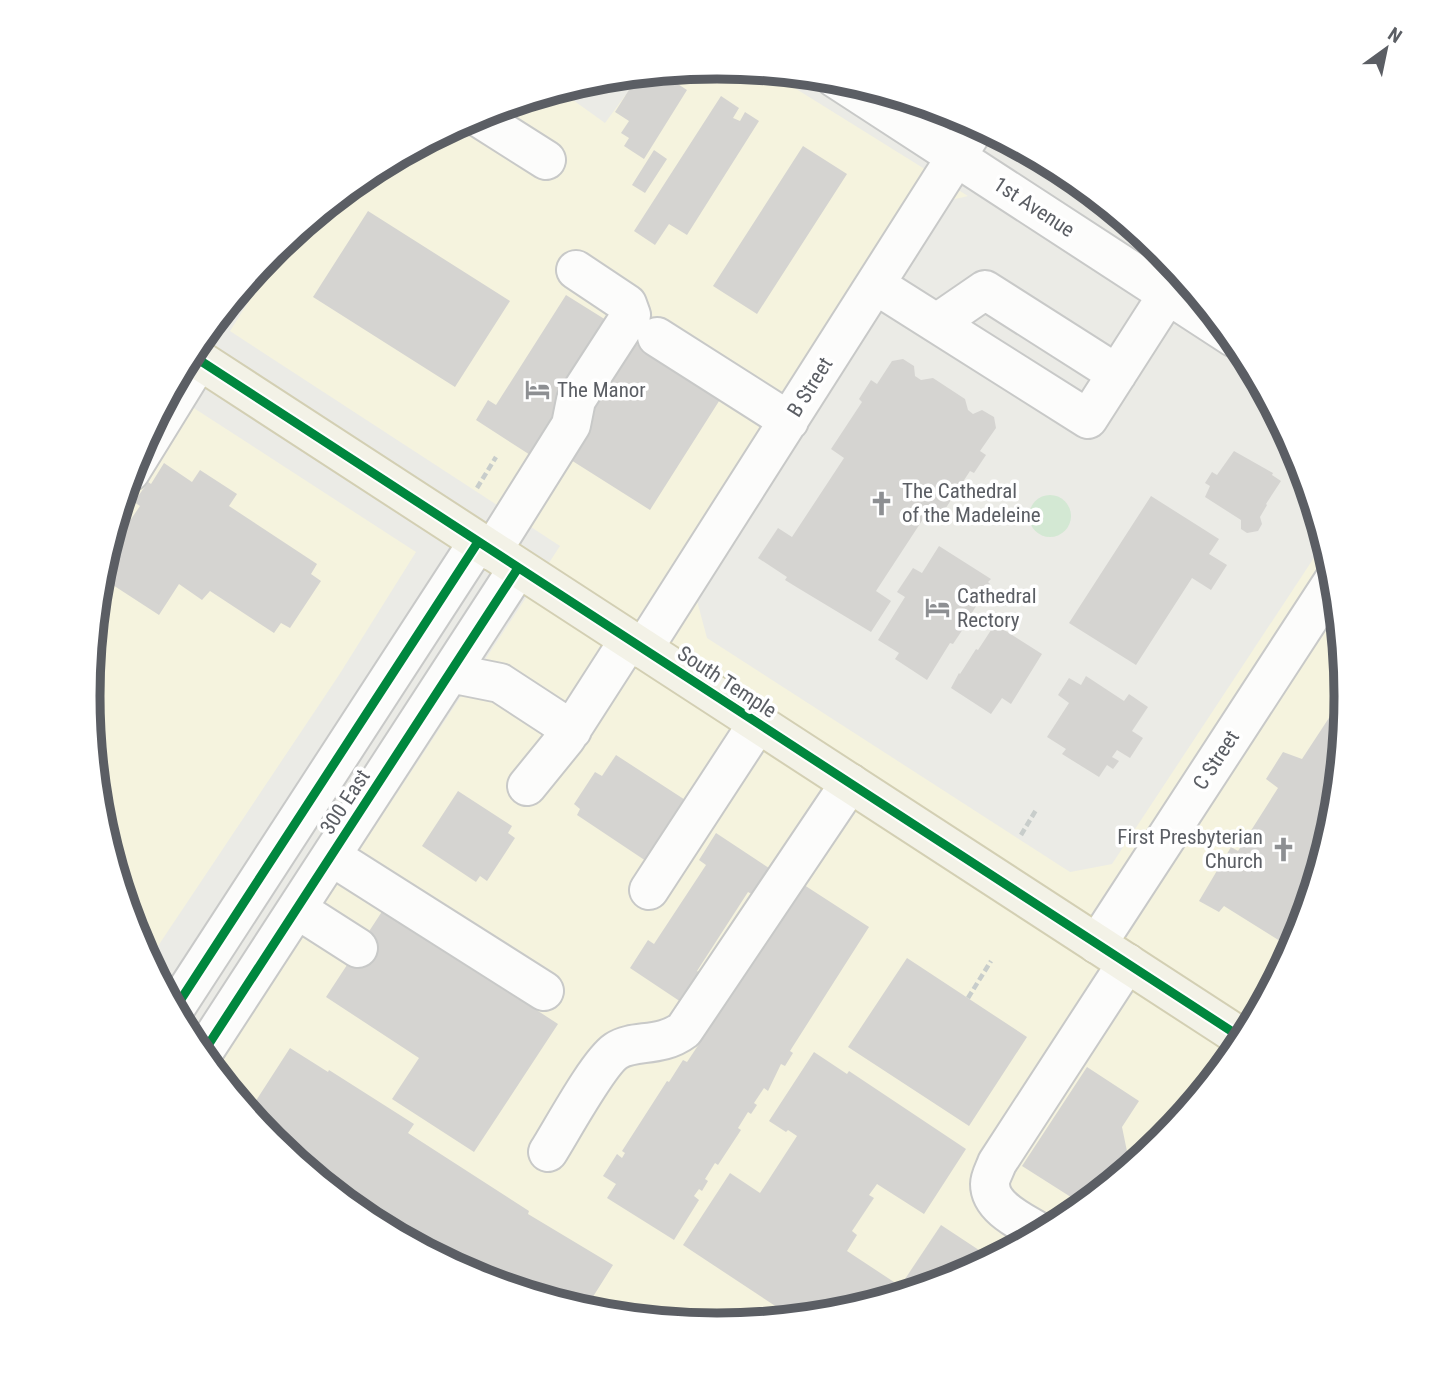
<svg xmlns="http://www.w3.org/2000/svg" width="1435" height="1393" font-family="'Roboto Condensed',sans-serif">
	<rect width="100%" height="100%" fill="#ebebe6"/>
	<path fill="#f5f3de" d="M718,67L769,72L968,196L951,200L696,597L707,638L1070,872L1112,864L1325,541L1335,574L1347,697L1335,820L1299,938L1241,1047L1163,1142L1067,1221L958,1279L840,1314L717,1326L594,1314L476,1278L367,1220L272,1142L214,1071L560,546L230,331L290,236L368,172L477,114L559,90L605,123L641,74Z
		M169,392L416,552L339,675L148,961L135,937L100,819L88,696L100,573L136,455Z"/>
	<path fill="#d3e8d3" d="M1029 516a21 21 0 1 1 42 0a21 21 0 1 1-42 0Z"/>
	<path fill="#d5d4d1" d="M671,71L667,77L687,90L644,159L624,146L629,138L621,133L629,121L615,112L639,74Z
		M616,76L608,89L593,79H595Z
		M721,96L739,108L733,118L740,121L745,112L759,121L687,235L669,224L655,245L634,231Z
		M803,146L847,174L757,314L713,286Z
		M654,150L667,159L645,193L632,185Z
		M368,211L510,301L455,387L313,297Z
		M566,295L614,325L538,460L476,420L488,400L496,405Z
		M626,337L721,398L650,510L563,455Z
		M903,359L914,366L915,376L921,380L933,378L965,399L968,410L973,414L982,410L994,417L996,428L980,451L986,455L974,473L970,471L938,520L927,513L876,591L891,601L871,632L798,588L785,580L787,577L758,558L778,528L792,537L844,458L831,449L862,402L859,399L871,380L877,384L892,361Z
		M1234,451L1273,473L1272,475L1281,481L1266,504L1267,505L1260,517L1262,524L1258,531L1247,533L1241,529V520L1205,497L1210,486L1205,483L1212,472L1217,475Z
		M164,463L192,482L200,470L237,494L229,506L317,564L311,574L321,581L290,628L281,623L274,633L210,591L202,600L179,584L159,615L99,576L110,538L116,541L140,506L134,502L148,482L151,484Z
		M1151,496L1219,539L1209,554L1227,565L1211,590L1192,578L1136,665L1069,623Z
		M939,546L991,579L988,582L990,584L968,619L966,618L964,621L967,623L953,644L950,643L927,680L895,659L899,653L878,640L905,597L897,592L913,568L922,573Z
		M995,624L1042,654L1011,704L1002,698L991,714L951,688L959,673L960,674L976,649L978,650Z
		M1086,676L1124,701L1129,694L1148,707L1132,731L1143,738L1130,758L1117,750L1112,757L1119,761L1113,769L1107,765L1099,777L1062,754L1066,749L1047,737L1069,703L1058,695L1069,678L1081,685Z
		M1342,698H1347L1335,820L1303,927L1301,926L1288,946L1224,906L1219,912L1199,901L1231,847L1238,851L1278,788L1266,779L1283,752L1302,759Z
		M616,755L696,807L658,869L577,815L580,809L574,804L595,772L602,776Z
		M458,791L512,826L508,833L515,838L487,881L480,876L476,882L422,846Z
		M716,833L772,870L755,896L748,892L697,971L703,975L684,1004L630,968L648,940L654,944L706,865L699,860Z
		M801,883L869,927L790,1051L793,1053L785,1066L781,1064L768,1091L764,1088L754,1103L757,1105L751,1114L748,1112L738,1128L741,1130L718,1165L715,1163L705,1179L708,1181L702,1191L699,1189L694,1196L699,1200L674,1240L607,1198L616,1184L603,1176L617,1154L622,1158L625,1153L622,1151L667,1081L669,1082L683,1060L687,1062L701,1041L694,1037Z
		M383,910L558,1024L474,1152L392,1099L419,1058L326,997Z
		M907,958L1027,1037L969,1126L848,1047Z
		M290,1048L328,1072L329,1070L414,1124L408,1133L529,1211L528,1214L613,1265L584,1311L476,1278L367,1220L272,1142L248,1113Z
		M814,1052L847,1074L849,1071L966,1149L924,1214L877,1184L869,1195L874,1198L852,1231L857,1235L847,1251L897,1284L886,1300L840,1314L795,1319L683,1245L730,1173L760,1193L797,1136L788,1130L786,1132L769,1121Z
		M1087,1067L1139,1101L1122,1127L1129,1161L1135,1165L1085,1206L1022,1166Z
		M941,1225L994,1260L958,1279L908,1294L899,1288Z"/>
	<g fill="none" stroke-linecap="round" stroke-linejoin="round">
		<defs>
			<path id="minor" d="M835,78L1233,337
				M475,115L546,160
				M876,285L1088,419L1168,294
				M937,323L985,290L1117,374
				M657,337L789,421
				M130,472L199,360
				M492,551L571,425L576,400L631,315L627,304L576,270
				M643,649L977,124
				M450,673L500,683L572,730
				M527,786L566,738L629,640
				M331,856L544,991
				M649,890L758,723
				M297,909L358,948
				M1097,944L1336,577
				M174,1010L478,542
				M201,1056L518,568
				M548,1152C562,1130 598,1063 616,1051C634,1039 660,1048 684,1030L850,783
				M1042,1234C1025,1223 990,1209 990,1184C990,1177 995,1169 997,1163L1127,963"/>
			<path id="major" d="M190,354L1245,1040"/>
		</defs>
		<use href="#minor" stroke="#c8c9c8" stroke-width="42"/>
		<use href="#major" stroke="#d3cfb3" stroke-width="42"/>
		<path stroke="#c8cdcb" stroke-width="4.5" stroke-dasharray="7 3.5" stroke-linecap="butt" d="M477,488L496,457
			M1021,835L1036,810
			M968,998L991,961"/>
		<use href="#minor" stroke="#fcfcfb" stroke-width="38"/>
		<use href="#major" stroke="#f3f2e7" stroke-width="38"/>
		<defs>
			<path id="cycleway" d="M190,354L1245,1040
				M174,1010L478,542
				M201,1056L518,568"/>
		</defs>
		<use href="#cycleway" stroke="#fff" stroke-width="13"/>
		<use href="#cycleway" stroke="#00873e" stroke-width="9"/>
	</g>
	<defs>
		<symbol id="hotel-bare" viewBox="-9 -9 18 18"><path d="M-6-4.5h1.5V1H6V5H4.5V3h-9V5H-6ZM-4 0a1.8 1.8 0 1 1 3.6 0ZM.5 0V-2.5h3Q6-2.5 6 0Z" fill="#8d8f92" stroke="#fff" stroke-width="2.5" paint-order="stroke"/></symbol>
		<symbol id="church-bare" viewBox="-9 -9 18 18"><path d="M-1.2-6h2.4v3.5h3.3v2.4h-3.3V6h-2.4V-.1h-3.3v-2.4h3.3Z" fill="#8d8f92" stroke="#fff" stroke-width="2.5" paint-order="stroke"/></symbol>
	</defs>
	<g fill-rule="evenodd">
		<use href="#hotel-bare" x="520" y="372" width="35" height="35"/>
		<use href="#church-bare" x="864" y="486" width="35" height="35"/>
		<use href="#hotel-bare" x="920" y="590" width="35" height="35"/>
		<use href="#church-bare" x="1266" y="832" width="35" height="35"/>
	</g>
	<g text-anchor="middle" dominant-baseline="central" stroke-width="7" stroke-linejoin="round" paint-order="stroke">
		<g font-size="21" fill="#5b5e64" stroke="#fff">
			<text transform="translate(1034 207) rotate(33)">1st Avenue</text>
			<text transform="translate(810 387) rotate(-58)">B Street</text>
			<text transform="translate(727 682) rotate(33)">South Temple</text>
			<text transform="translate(1216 760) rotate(-57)">C Street</text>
			<text transform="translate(345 802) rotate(-57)">300 East</text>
		</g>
		<g font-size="21" fill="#5b5e64" stroke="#fff" text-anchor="start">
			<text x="557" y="390">The Manor</text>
			<text x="902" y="491">The Cathedral<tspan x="902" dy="24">of the Madeleine</tspan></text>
			<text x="957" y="596">Cathedral<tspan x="957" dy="24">Rectory</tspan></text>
			<text x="1263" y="837" text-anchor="end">First Presbyterian<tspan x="1263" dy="24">Church</tspan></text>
		</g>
	</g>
	<path d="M0 0H1435V1393H0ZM100 696a617 617 0 1 1 1234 0a617 617 0 1 1-1234 0Z" fill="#fff" fill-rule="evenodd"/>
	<path fill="none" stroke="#5b5e64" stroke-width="9" d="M100 696a617 617 0 1 1 1234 0a617 617 0 1 1-1234 0Z"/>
	<g transform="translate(1386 49) rotate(33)" stroke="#ffffff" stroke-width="5" paint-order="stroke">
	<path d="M0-5L12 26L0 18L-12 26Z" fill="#5b5e64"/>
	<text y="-10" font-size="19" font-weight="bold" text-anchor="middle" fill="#5b5e64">N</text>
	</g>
</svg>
